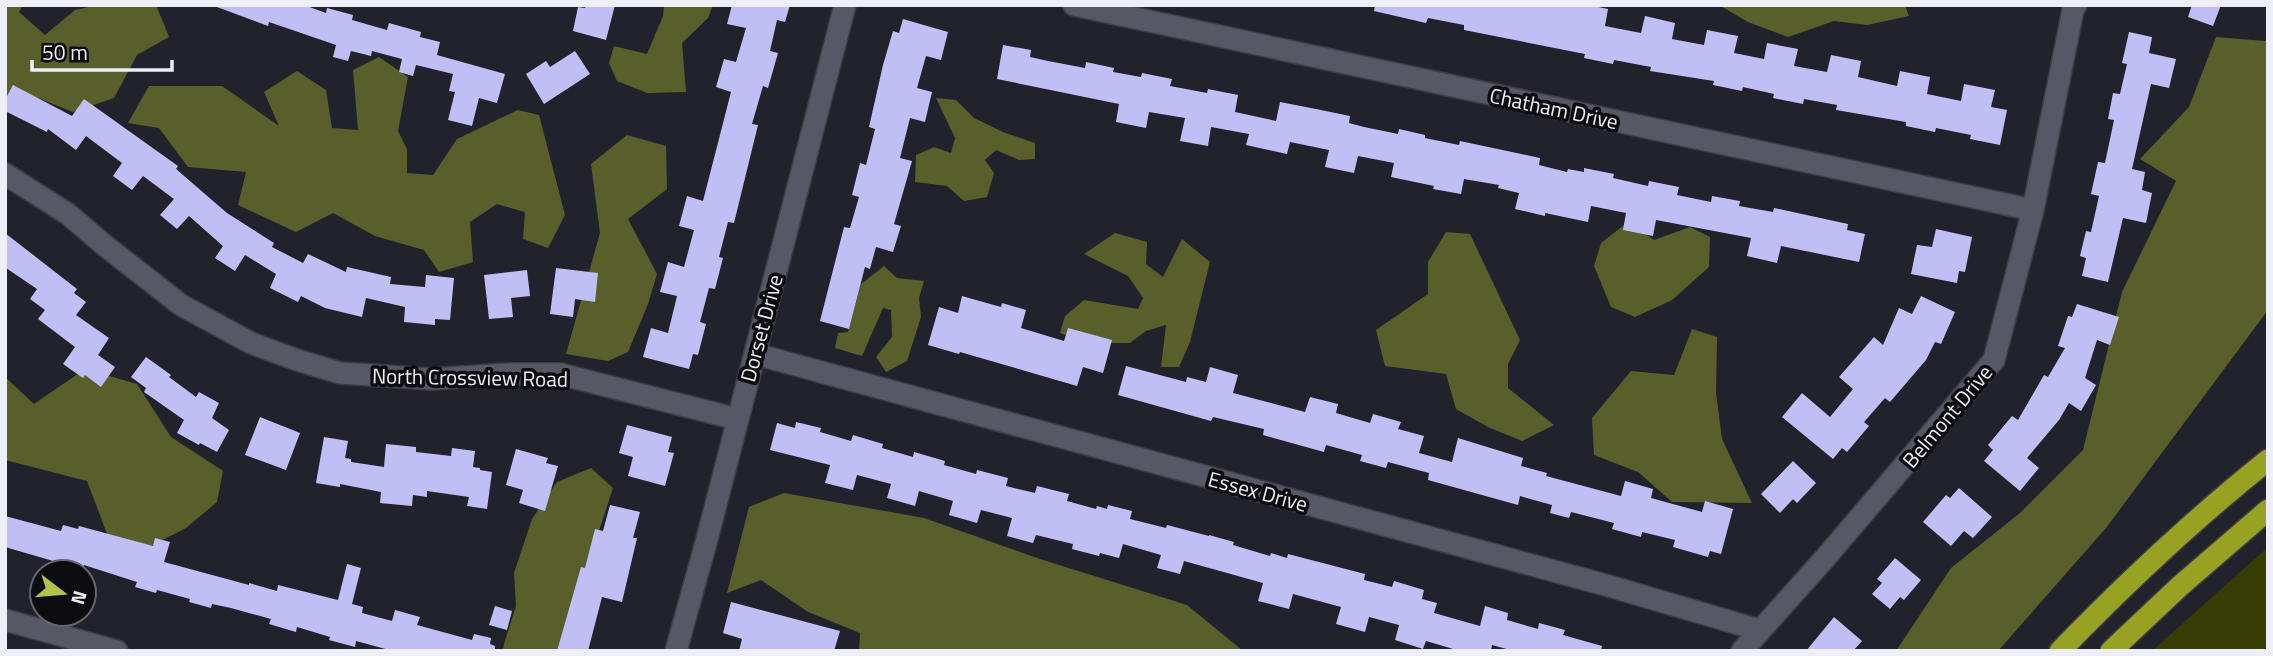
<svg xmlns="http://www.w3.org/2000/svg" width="2273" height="656" font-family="'Titillium Web',sans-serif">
	<rect width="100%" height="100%" fill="#22222d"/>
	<path fill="#373b04" d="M2268,547V651H2152Z"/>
	<path fill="#595f2a" d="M5,5H23L19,12L45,35L75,10L98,5H156L169,37L137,55L114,98L73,112L23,92L5,103Z
		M664,5H713L708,18L682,43L686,92L647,93L617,81L609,63L614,46L647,54L663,16Z
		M1719,5H1905L1909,16L1867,25L1834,21L1788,37L1748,22Z
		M2216,37L2265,41L2268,37V310L2106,528L1998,651H1896L1951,568L2020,513L2083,450L2122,292L2176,181L2140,159L2189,107Z
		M379,57L408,77L398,131L407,149V173L433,175L457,139L518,110L539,115L565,215L548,248L523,239L525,212L497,204L470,222L473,262L439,272L424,250L375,236L333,213L296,232L238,205L246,172L188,167L159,128L128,123L149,86H222L279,126L264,92L297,71L326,90L332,128L358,130L353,70Z
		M936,98L956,100L974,118L1003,132L1035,143V159L1019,160L996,150L985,160L994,173L987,197L964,201L947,186L915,182L916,155L934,147L951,153L955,138Z
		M627,135L666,146L667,189L628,219L657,274L648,304L628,352L608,361L566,354L600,233L591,164Z
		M1628,222L1654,240L1690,227L1710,237L1709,267L1672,300L1635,317L1611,307L1594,266L1601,243Z
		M1446,232L1470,234L1520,340L1508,364V388L1554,425L1522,441L1488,427L1456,409L1446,374L1385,366L1376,330L1428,294V262Z
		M1115,233L1147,242L1146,264L1163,277L1182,239L1210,262L1190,342L1179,367H1161L1166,325L1146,331L1130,343H1090L1060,333L1065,316L1084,300L1138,309L1143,298L1128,276L1084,254Z
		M884,266L897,278L924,281L919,298L921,317L907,361L886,372L876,357L892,337L891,310L883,308L862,356L835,348L838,333L848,332L861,284Z
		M1692,329L1717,337L1716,393L1722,439L1752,503L1672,502L1638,472L1594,455L1592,418L1631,371L1674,375Z
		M85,369L137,384L171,437L223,471L217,502L186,528L149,547L109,539L87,481L5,460V377L34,404Z
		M591,468L613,488L560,651H503L504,644L516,606L514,573L532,519L557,482Z
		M784,493L924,518L1040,559L1187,605L1243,651H859L860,633L808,612L761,580L727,593L749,507Z"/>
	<path fill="#c0bff5" d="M217,5H304L326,13L327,8L353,15L352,20L387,30L389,23L421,32L420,37L440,42L437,55L505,74L497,103L479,98L472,126L448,120L455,92L449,91L453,74L416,65L413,76L399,72L402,59L372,51L371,56L351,51L348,61L333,57L336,45L269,22L268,26L217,7Z
		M586,5H615L606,40L573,31L578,7L585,8Z
		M732,5H790L785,22L777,20L770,51L778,53L768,88L763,86L752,124L758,125L734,223L728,222L719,257L723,258L715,289L709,288L700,322L706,324L698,355L693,354L689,369L643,357L651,328L668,333L677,296L660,292L668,262L684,267L694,230L679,226L687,196L703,201L731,92L716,87L724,59L736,62L746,28L727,24Z
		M1375,5H1589L1608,9L1605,26L1641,33L1645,16L1675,23L1672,39L1704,45L1707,30L1738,36L1734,53L1764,59L1767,43L1798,49L1794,66L1827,72L1831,55L1861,61L1858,77L1897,86L1900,71L1930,77L1927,94L1961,101L1964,84L1995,90L1991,107L2007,110L2000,145L1970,139L1971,135L1936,128L1935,132L1906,126V122L1836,110L1837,105L1804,99L1803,104L1773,98L1774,94L1743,87L1742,91L1713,85L1714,81L1650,71L1651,67L1614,60L1613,64L1584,58L1585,54L1464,30V25L1428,18L1426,23L1374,11Z
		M2192,5H2221L2213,26L2188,17Z
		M903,19L948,32L941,60L926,56L917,88L932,92L925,122L910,118L900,158L912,161L894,224L901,226L893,252L876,247L870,269L865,267L849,329L820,321L844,227L850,228L859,197L852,195L860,163L866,165L875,129L869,127L883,65L893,31L899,33Z
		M2129,32L2152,37L2149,53L2176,59L2169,88L2151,84L2132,169L2145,172L2142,190L2152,193L2146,223L2123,218L2108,282L2082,276L2086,258L2080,256L2086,231L2091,232L2099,196L2091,194L2098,162L2105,163L2114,120L2108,119L2113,93L2120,94L2127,64L2122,63Z
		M1003,45L1031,50L1030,57L1048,61L1085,68L1086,62L1114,68L1113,72L1141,77L1142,73L1172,79L1170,86L1207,93L1208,89L1238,95L1235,112L1276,121L1280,102L1316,109L1350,116L1349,123L1364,127L1398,134L1399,129L1425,135V138L1459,145L1460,141L1540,158L1539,165L1567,172L1568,169L1584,172V168L1614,174L1613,178L1648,186L1649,181L1679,187L1677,195L1711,202L1712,196L1740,201L1739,206L1773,212L1774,208L1848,224L1847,230L1865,234L1859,262L1781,246L1777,263L1747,256L1751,238L1656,220L1653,236L1623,230L1626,213L1591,206L1588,222L1545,213V216L1515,209L1519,193L1498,188L1499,185L1464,179L1461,194L1433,189L1434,186L1391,177L1394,163L1358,156L1354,173L1325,167L1329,150L1290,142L1287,154L1246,145L1249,134L1211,127L1208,146L1180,141L1185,118L1149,112L1146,128L1116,122L1119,104L997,79Z
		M575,51L590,74L544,104L526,74L546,61L550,67Z
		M13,85L72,116L84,99L178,166L176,169L227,213L274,243L272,247L303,263L308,254L346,272L347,267L391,277L390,284L425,287L426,275L454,278L450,320L435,319V325L404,322L405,307L366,298L362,317L325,308L301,296L298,302L270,288L276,274L245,255L235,271L215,258L223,246L189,216L177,229L160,215L174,199L143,176L132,190L113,176L122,163L86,136L76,150L48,129L47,132L5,111V100Z
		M1936,229L1972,237L1965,272L1959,271L1957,283L1911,274L1917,245L1932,247Z
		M5,233L77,289L74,293L86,302L76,315L109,338L98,355L115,367L101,387L85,375L83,378L63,364L75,347L38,319L45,310L30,299L37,289L6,268L5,269Z
		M556,268L598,273L595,302L575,299L573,317L550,314Z
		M527,270L530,296L511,298L513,317L489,319L484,275Z
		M962,296L1001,307L1002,303L1026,310L1021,328L1064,341L1068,328L1112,340L1103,373L1083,367L1077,386L960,352L959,354L928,345L939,307L958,313Z
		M1921,296L1955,312L1941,344L1935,342L1926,360L1890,402L1885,398L1864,422L1869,426L1847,452L1842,448L1833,459L1782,417L1802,393L1830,417L1853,389L1839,377L1874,337L1883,345L1899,308L1912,314Z
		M2077,304L2119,317L2110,345L2097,340L2085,378L2096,385L2081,411L2069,403L2059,420L2027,458L2039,468L2020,491L1984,461L1993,450L1988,445L2012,416L2018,420L2044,375L2048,377L2065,348L2058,346L2068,316L2072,317Z
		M146,357L171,375L169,377L196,397L199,392L219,403L212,418L229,430L217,452L200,443L199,445L177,433L184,420L144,392L146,388L131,377Z
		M1126,366L1186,382L1187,377L1206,382L1210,367L1238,375L1233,393L1305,412L1310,397L1338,404L1336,413L1370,423L1373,414L1401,422L1398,429L1424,436L1419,453L1452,462L1458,438L1523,458L1521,466L1547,473L1546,476L1621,496L1625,481L1653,489L1651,498L1702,512L1705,501L1733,509L1721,554L1710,551L1708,557L1673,547L1675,540L1642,532L1641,537L1612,529L1614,523L1571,512L1569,518L1550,513L1552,505L1520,496L1518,505L1428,480L1429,473L1388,462L1386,468L1360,461L1362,455L1326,445L1324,452L1263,435L1264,429L1213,417L1211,421L1118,395Z
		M260,417L300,433L286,470L245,455Z
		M796,422L821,428L820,432L851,441L853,435L883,444L882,448L913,457L914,452L945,461L944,465L976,474L977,470L1008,478L1006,486L1035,493L1037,486L1069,494L1067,501L1096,509L1097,506L1107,509L1108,505L1132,511L1130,519L1166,528L1167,525L1209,536V535L1234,542L1233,545L1270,556L1271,553L1287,558L1288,554L1365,574L1364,580L1392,587L1394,581L1424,590L1422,599L1437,603L1434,613L1480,626L1485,606L1508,613L1507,620L1538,629L1539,623L1565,630L1563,635L1602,646L1601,651H1514L1492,645L1491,651H1460L1426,641L1423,649L1395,640L1399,625L1369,617L1365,632L1336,624L1341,607L1293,594L1289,609L1258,601L1263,583L1184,561L1180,574L1157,568L1161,555L1123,544L1119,558L1100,553L1099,556L1072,549L1073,544L1036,535L1033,543L1007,536L1012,518L981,510L977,523L949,515L953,501L919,491L915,506L887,498L891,484L857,475L853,490L825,483L830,465L770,450L777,423L795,428Z
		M627,425L672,437L668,452L674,453L665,486L628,476L633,457L619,453Z
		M324,437L348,441L345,458L351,459V462L384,467L386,444L416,447V452L451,456L452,448L475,451L473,467L480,468V470L492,472L487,509L467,506L469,497L427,491V497L413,495L412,506L380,503L381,492L340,484V487L316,483Z
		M516,449L548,458L546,463L558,466L545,511L519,503L523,490L506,485Z
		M1793,461L1816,483L1797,503L1793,499L1780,513L1761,494Z
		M1959,488L1992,517L1973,538L1964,531L1951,546L1923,522L1946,495L1950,498Z
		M610,505L640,512L633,538H637L622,602L602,597L588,651H557L581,567L585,568L595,529L603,531Z
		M5,516L61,531L63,525L78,529L79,526L153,546L155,538L170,542L164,562L249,585V583L277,591L278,585L338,600L347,564L361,568L352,604L363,607L362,613L392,621L395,610L420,617L417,625L472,640L474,634L491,638L490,644L495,646V651H393L356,641L355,647L329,640L330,637L297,627L296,632L269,624L271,619L231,608L212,604L211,608L189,602L190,599L157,590L156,593L135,587L137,582L84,565L82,572H79L59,566L60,563L5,547Z
		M1895,558L1921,580L1904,600L1900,597L1890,609L1872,594L1882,583L1877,579Z
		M731,602L840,631L834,651H739L742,639L723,633Z
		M495,606L512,611L507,630L489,625Z
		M1834,617L1862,641L1853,651H1806Z"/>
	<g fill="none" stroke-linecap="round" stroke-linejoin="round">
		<defs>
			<path id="street" d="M1074,5L2033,210
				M5,174L68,214L103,244L181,305L251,343L297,360L340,373L432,379L509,374H560L737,419
				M755,354L1609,586L1759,630
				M5,620L117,651
				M676,651L707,539L845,5
				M1742,651L1826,557L1994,360L2033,210L2073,10L2076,5"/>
			<path id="highway" d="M2060,651C2126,583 2194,519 2268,460
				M2111,651L2180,586L2268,510"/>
		</defs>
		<use href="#street" stroke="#3e3d46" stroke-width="24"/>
		<use href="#highway" stroke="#3e3d46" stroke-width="24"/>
		<use href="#street" stroke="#575765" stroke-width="21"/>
		<use href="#highway" stroke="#97a222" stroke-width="21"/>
	</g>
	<g text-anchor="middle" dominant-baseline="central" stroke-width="7" stroke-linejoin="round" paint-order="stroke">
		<g font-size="21" fill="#eeeef6" stroke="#0c0c11">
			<text transform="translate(1554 108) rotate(12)">Chatham Drive</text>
			<text transform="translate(761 328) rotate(-75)">Dorset Drive</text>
			<text transform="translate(470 377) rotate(1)">North Crossview Road</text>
			<text transform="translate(1947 416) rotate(-50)">Belmont Drive</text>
			<text transform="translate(1258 491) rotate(15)">Essex Drive</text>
		</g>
	</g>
	<rect width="2273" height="656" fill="none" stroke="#eeeef6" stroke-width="14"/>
	<g transform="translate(63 593) rotate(106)"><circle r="33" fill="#0c0c11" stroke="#66666d" stroke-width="2"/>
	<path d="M0-5L12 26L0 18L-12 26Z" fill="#b5c249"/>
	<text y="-10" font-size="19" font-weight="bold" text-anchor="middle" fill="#eeeef6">N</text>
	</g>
	<path d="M32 60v10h140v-10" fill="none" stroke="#eeeef6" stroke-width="3.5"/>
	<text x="42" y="60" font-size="21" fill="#eeeef6" stroke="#0c0c11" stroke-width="5" paint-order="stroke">50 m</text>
</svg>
